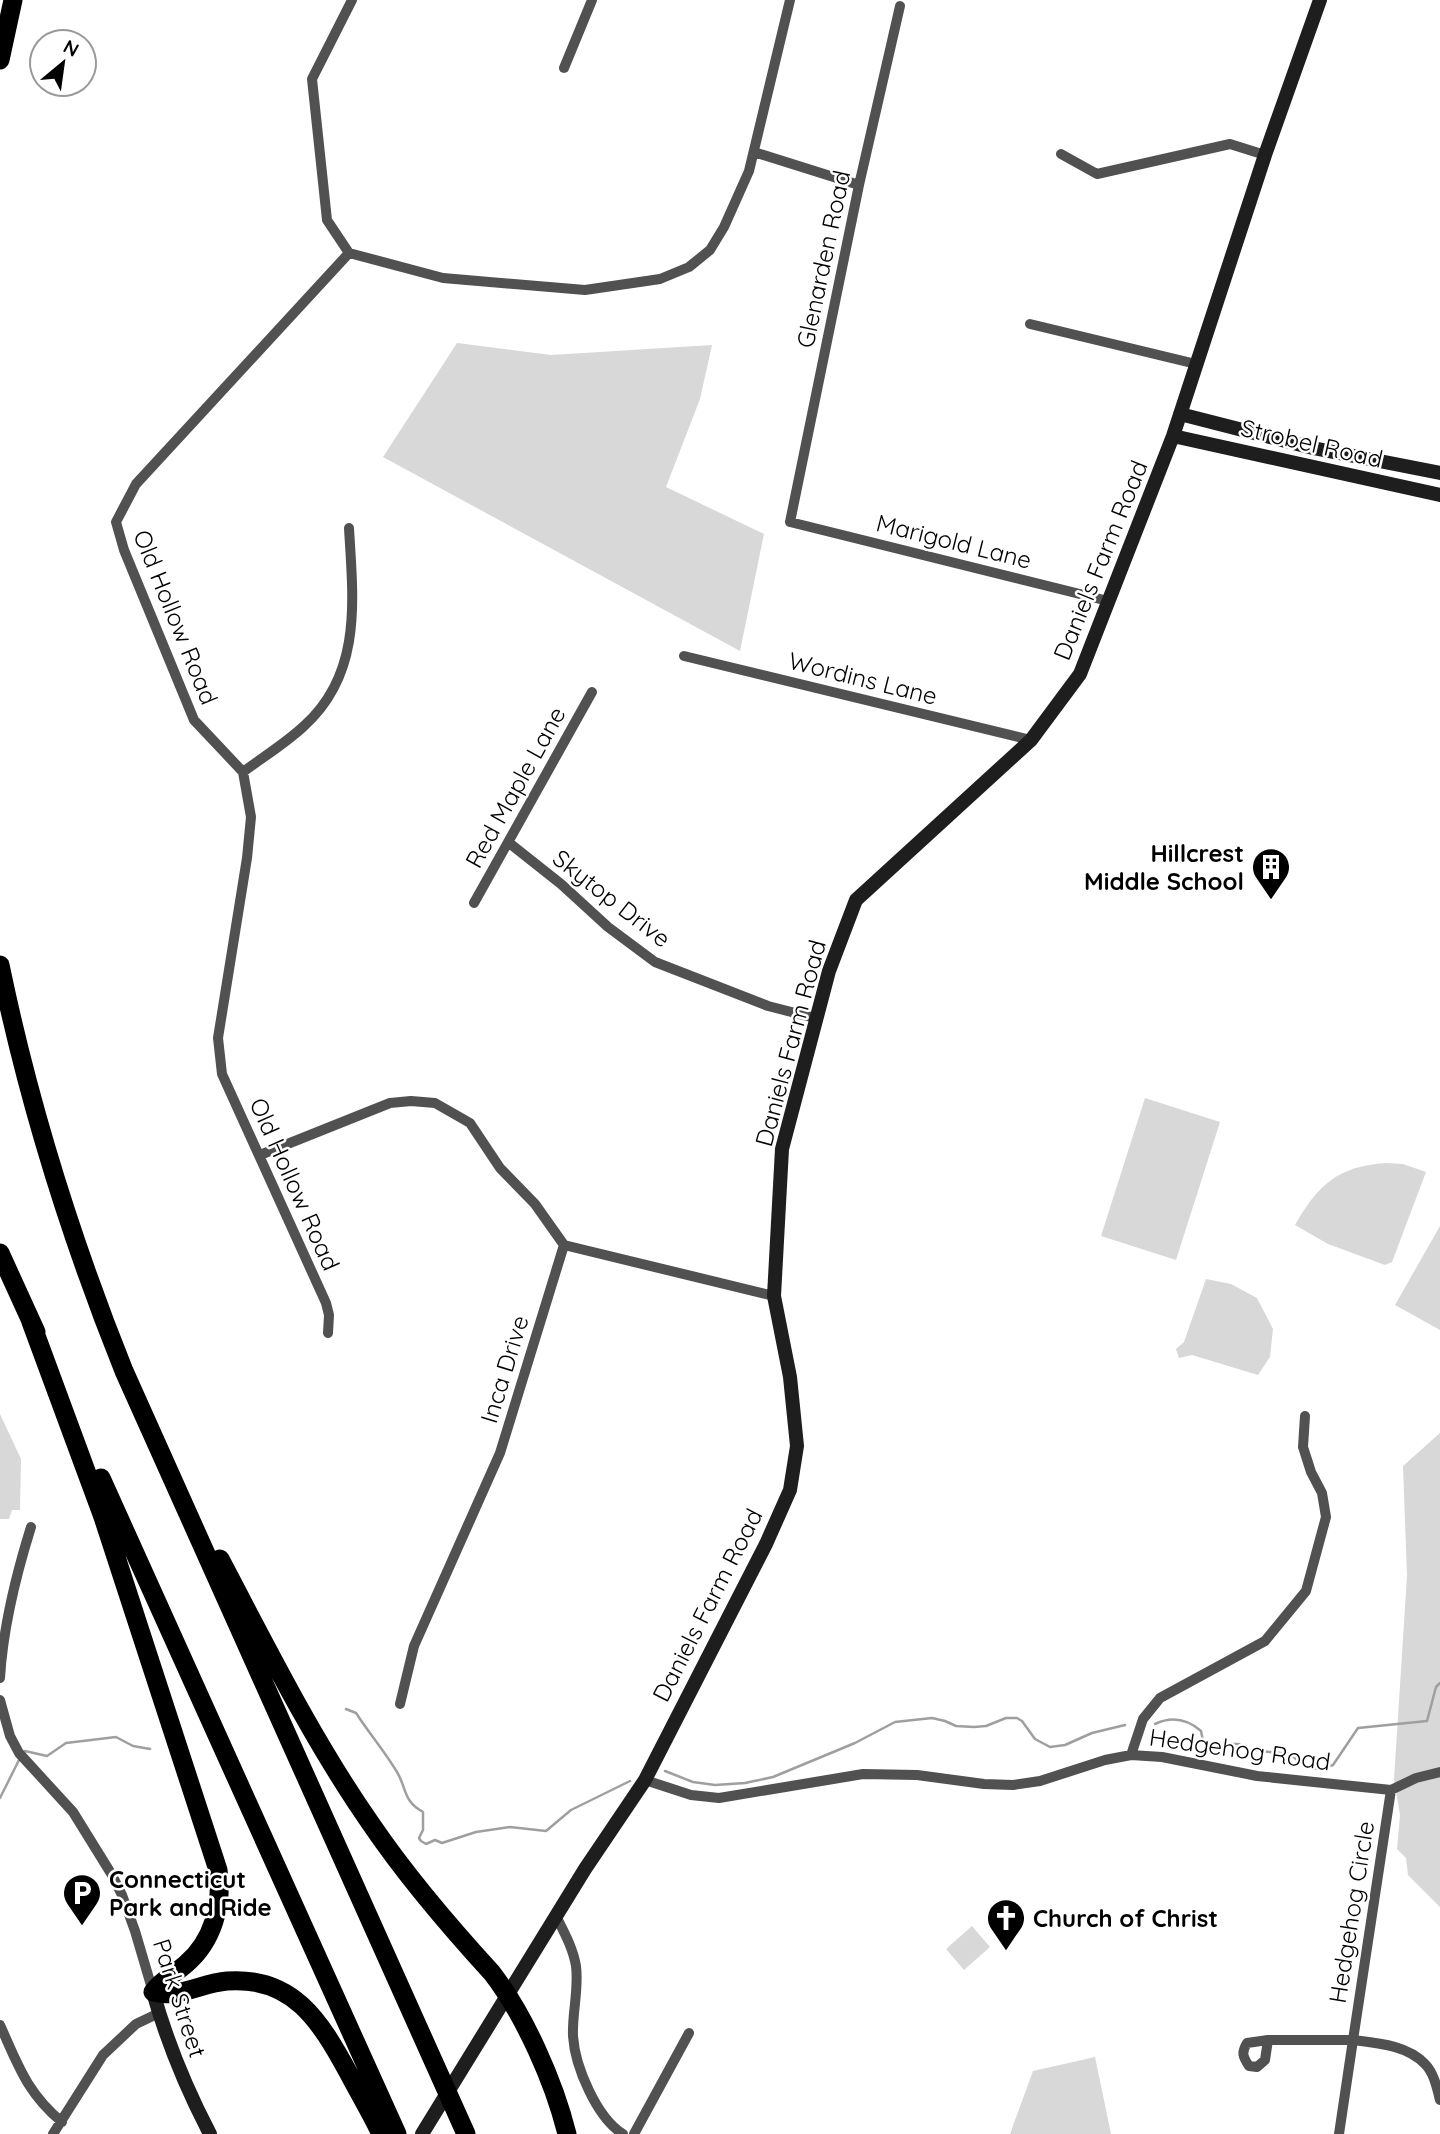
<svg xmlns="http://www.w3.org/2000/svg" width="1440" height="2134" font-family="Quicksand,sans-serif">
	<rect width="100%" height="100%" fill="#fff"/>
	<path fill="#d8d8d8" d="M457,343L551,355L712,345L700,399L666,487L764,534L740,651L383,457Z
		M1145,1098L1220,1122L1176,1260L1101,1236Z
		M1386,1163L1403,1164L1426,1172L1392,1262L1385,1265L1328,1244L1295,1225C1318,1185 1338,1166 1386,1163Z
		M1440,1226V1330L1395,1305Z
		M1206,1279L1231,1284L1257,1298L1273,1329L1270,1357L1258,1375L1192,1355L1179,1358L1176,1349L1184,1342Z
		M0,1414L21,1459L20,1510H12L9,1519H0Z
		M1440,1433V1907L1408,1875L1406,1858L1397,1849L1400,1815L1394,1779L1407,1576L1403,1466Z
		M972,1926L990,1947L964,1970L946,1949Z
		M1095,2057L1111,2134H1010L1033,2071Z"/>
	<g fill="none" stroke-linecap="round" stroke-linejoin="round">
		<path stroke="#9f9f9f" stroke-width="2.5" d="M346,1709L356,1713C369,1733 385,1752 397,1772C407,1789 403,1801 423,1812V1830L419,1838L421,1841L426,1844L435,1840L442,1843L476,1832L510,1827L546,1831L571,1810L630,1781
			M1155,1724C1172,1716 1187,1719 1201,1731L1203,1741L1207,1747L1223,1749L1232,1744H1239L1250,1750L1290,1754L1307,1768L1321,1769L1333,1765L1358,1728L1427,1721L1436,1687L1440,1683
			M23,1754L25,1751L47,1756L66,1743L116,1737L133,1746L150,1749
			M665,1771L693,1782L715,1785L745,1783L773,1777L855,1743L895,1722L932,1718L945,1721L956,1726L974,1727L986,1726L1006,1718H1017L1022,1721L1035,1739L1050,1747L1065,1745L1092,1733L1125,1725
			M0,1798L19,1760"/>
		<path stroke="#515151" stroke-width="10" d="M352,0L312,79L327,220L349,253L443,278L585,290L660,279L689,267L710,250L724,227L749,171L790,0
			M900,6L859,185L790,522L1108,601
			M564,68L592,0
			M754,152L859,185
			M1061,154L1097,174L1230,144L1265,155
			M1030,324L1196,364
			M684,656L1031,740
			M243,772C263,757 286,743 304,726C363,673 353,599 349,528
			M508,842L561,884L608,927L655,962L768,1006L815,1018
			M474,903L592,692
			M260,1155L390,1103L411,1101L435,1103L470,1123L500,1168L535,1204L564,1245
			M564,1245L774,1296
			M328,1333L329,1315L326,1303L222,1074L218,1038L247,858L251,817L243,772L194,720L124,550L116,522L136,484L349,253
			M0,1678C3,1627 16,1575 31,1527
			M0,1700L10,1736L19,1753L73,1812L112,1875L122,1895L135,1931L153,1992
			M400,1704L414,1646L500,1453L564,1245
			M1131,1755L1143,1719L1160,1698L1265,1641L1306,1591L1326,1517L1322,1493L1311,1472L1303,1447L1305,1416
			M645,1780L691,1795L719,1798L863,1774L917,1775L984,1784L1013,1785L1040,1781L1105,1760L1131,1755L1162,1757L1257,1776L1391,1790L1416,1778L1440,1772
			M556,1916C564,1932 573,1948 576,1966C579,1990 572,2013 573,2036C575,2067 597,2118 623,2134
			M0,2025C18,2065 27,2093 62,2122
			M1268,2040L1265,2060L1257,2067L1249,2066C1243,2057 1241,2053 1247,2043L1268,2040H1353L1391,1790
			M53,2134L103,2055L136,2024L159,2013
			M634,2134L689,2033
			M1339,2134L1353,2040C1377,2043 1407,2045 1425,2064C1434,2073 1437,2088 1440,2100"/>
		<path stroke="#1e1e1e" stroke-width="14" d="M1180,414L1313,448L1440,473
			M1173,436L1440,495
			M153,1992C167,2042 186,2088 210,2134
			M422,2134L585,1869L645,1780L766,1544L790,1490L797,1446L790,1377L774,1296L782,1149L829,971L856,900L1031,740L1080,674L1173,436L1265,155L1320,0"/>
		<path stroke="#000" stroke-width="19" d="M0,60L13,0
			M0,965C29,1105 71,1239 124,1371L466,2134
			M0,1253L36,1332
			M31,1322L103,1517L218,1870C223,1904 213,1941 186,1964C175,1974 162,1979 153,1992C177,1999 202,1983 227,1981C293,1976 320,2021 348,2072C359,2093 371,2113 381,2134
			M101,1478L397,2134
			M220,1559C267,1648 313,1741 371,1824C407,1877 449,1926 492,1973C525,2016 554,2082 567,2134"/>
	</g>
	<defs>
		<symbol id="building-pin" viewBox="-11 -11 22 30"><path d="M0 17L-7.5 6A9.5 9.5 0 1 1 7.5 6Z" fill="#000" stroke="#fff"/><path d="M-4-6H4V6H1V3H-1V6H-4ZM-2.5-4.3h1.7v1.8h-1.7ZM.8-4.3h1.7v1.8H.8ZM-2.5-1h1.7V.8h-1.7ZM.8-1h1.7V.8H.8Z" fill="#fff"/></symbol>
		<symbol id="parking-pin" viewBox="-11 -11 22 30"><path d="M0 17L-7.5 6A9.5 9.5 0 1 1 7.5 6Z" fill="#000" stroke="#fff"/><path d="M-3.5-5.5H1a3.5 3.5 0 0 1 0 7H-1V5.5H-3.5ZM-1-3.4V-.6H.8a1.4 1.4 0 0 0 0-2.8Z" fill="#fff"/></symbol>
		<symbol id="church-pin" viewBox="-11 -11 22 30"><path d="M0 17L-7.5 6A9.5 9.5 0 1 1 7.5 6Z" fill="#000" stroke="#fff"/><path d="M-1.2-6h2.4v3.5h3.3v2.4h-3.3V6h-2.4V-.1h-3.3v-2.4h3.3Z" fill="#fff"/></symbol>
	</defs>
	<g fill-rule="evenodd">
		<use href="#building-pin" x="1249" y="845" width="44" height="60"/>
		<use href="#parking-pin" x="60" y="1871" width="44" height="60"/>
		<use href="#church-pin" x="984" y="1896" width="44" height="60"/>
	</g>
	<g text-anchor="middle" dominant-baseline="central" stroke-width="5" stroke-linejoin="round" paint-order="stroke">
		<g font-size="24" fill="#000" stroke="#fff">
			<text transform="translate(823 259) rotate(-78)">Glenarden Road</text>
			<text transform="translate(1312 443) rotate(13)">Strobel Road</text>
			<text transform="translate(954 541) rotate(14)">Marigold Lane</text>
			<text transform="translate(1100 560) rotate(-68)">Daniels Farm Road</text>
			<text transform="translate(176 617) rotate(68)">Old Hollow Road</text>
			<text transform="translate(863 678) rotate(14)">Wordins Lane</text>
			<text transform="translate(515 787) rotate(-61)">Red Maple Lane</text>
			<text transform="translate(612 898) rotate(38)">Skytop Drive</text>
			<text transform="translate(790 1043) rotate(-75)">Daniels Farm Road</text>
			<text transform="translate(295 1184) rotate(66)">Old Hollow Road</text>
			<text transform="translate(504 1369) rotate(-73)">Inca Drive</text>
			<text transform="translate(707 1605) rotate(-63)">Daniels Farm Road</text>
			<text transform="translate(1240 1749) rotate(8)">Hedgehog Road</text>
			<text transform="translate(1351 1912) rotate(-81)">Hedgehog Circle</text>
			<text transform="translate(180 1998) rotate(72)">Park Street</text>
		</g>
		<g font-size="24" font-weight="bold" fill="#000" stroke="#fff" text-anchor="start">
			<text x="1244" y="853" text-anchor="end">Hillcrest<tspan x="1244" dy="28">Middle School</tspan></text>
			<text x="109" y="1879">Connecticut<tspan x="109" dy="28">Park and Ride</tspan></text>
			<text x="1033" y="1918">Church of Christ</text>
		</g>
	</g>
	<g transform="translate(63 63) rotate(29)"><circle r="33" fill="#ffffff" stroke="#999999" stroke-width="2"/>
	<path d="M0-5L12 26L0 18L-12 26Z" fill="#000000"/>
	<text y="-10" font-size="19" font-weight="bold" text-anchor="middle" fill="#000000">N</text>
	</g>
</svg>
